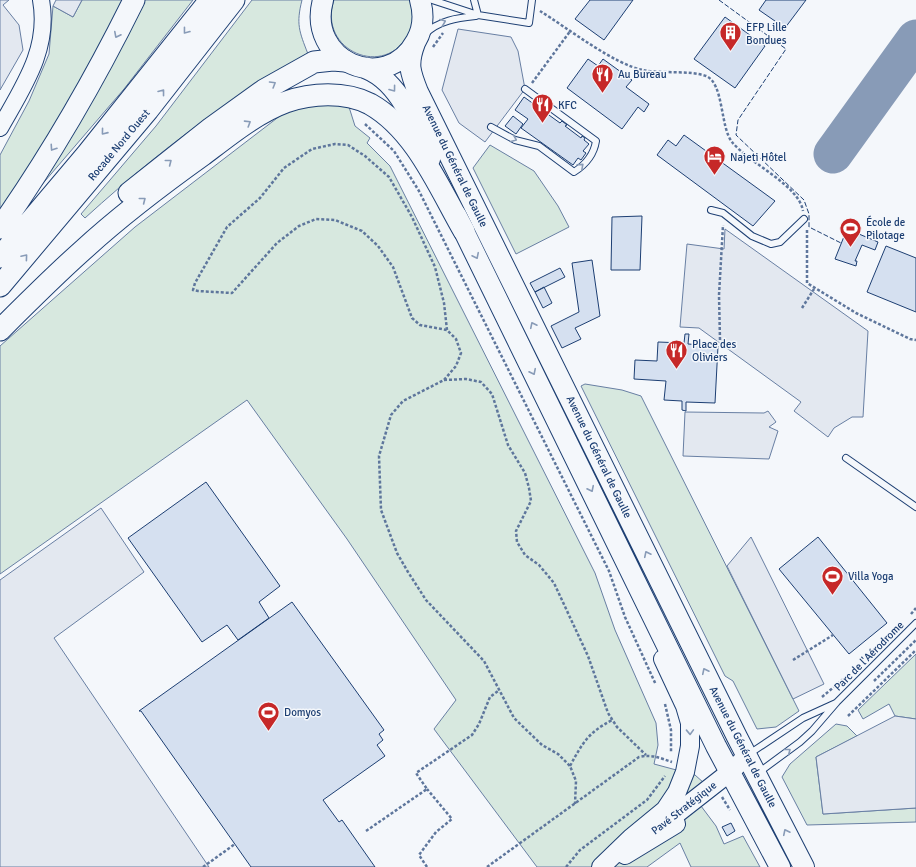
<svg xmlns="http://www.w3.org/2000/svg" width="916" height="867" font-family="Signika,sans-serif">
	<rect width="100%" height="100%" fill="#f4f7fb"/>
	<path fill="#d7e8df" stroke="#687fa3" d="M82,0H124L51,138L0,212V155L29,101L49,54L53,6L73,17Z
		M143,0H193L124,89L39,188Z
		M252,0H302C296,24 299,31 308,54C280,72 250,88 223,107C174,141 129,178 85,218L81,214L156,126Z
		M334,0H410C414,11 414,23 409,33C386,80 317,51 334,0Z
		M319,103L349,107L355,126L370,138L367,143L390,166L595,573L615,630L656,723L658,745L654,764L695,775L704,783L692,794L716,826L724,844L743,836L760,867H691L680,843L647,867H537L434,729L456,700L347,539L247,400L0,574V346L135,227L285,112Z
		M490,145L534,171L558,206L569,227L516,254L473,168Z
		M585,384L622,390L641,396L799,711L776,727L757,729L733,681L725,676L581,386Z
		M916,654V719L895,716L889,704L863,719L858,710Z
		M836,724L847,726L857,736L816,757L823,814L916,808V822L807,825L782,777L790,764Z"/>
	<path fill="#e3e8f0" stroke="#687fa3" d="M0,0H9L3,5L19,25L23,50L0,90Z
		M56,0H82L73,17L53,6Z
		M458,29L511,37L518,51L525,89L485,142L459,123L442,90Z
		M725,229L868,331L863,417H852L834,428L828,437L794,411L801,402L699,328L680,327L687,244L724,249Z
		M768,411L776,422L769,427L778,431L769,459L683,456L685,412L764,413Z
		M101,508L144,572L54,638L209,867H0V580Z
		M751,537L824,684L793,699L727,566Z
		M895,716L916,719V808L823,814L816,757Z"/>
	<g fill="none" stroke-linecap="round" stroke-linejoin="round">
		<path stroke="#889bb7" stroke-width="39" d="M833,154L916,39"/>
	</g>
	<path fill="#d5e0f0" stroke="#1d3f73" d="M590,0H633L604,40L575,19Z
		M766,0H806L785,28L759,10Z
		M725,17L765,46L735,88L694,59Z
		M588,59L598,66L603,59L632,80L626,87L649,104L644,112L638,107L622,129L567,88Z
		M524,97L560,123L562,121L567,125L565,126L581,138L582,136L585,138L584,140L589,144L583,151L586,153L581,160L578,158L573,165L521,128L528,119L515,110Z
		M513,116L523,124L516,134L505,126Z
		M684,135L775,201L753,226L657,155L668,140L676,146Z
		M642,216L640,270H611L612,217Z
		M847,229L878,242L875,250L862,245L855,261H857L856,266L835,259Z
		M886,246L916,258V312L867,292Z
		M592,260L600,316L575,328L581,339L562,348L551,326L579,312L572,263Z
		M560,268L565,277L535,292L530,283Z
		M544,287L552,303L543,308L535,292Z
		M685,334H689L688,344L718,346L715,403L686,402V411L682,410V401L664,400L666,381L634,379L635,360L657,361L658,342L684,343Z
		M206,482L280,586L259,602L269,618L238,640L227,625L202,642L128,538Z
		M818,537L887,623L849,654L779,569Z
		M292,602L384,730L379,734L383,740L377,745L385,756L323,800L339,822L342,820L375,867H251L141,711H139Z
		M731,823L735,831L727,836L722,827Z"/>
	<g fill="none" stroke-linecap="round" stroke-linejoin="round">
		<defs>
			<path id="service" d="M432,0L478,15L529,23L532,0
				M474,0L478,15
				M425,34C439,20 458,18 476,16
				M491,127L515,140L539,146L574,172C585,165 594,154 596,141L525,89
				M711,210L723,213L752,236L771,244L780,242L804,219
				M846,458L916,507
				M749,754L803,718L836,703
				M758,773L800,742L812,731L837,702L916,623"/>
			<path id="tertiary" d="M0,128C23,87 50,49 41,0"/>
			<path id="secondary" d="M661,826L730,772L747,756
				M625,855L676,824
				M601,867L631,838L665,810L677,792L685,772L690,746V723L685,706L663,659"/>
			<path id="primary" d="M323,0C306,61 386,96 416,41C423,29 424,14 420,0
				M415,43C407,64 410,72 418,92L737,737L804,867
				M362,67C400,79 415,126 430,159
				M456,215L716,746L780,867"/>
			<path id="trunk" d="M129,193L211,128L264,90L314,62L333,60L345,61
				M0,228C51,155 95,79 134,0
				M0,257L87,154L210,0
				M0,286L148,110L234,0
				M0,330C27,303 54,276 82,251C120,216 161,185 203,155C228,136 256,113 286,102C311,93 345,91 370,104C416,130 439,188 464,231"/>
		</defs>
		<use href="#service" stroke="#1d3f73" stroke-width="8"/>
		<use href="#tertiary" stroke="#1d3f73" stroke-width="18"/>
		<use href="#secondary" stroke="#1d3f73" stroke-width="20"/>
		<use href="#primary" stroke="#1d3f73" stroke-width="22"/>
		<use href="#trunk" stroke="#1d3f73" stroke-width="23"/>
		<path stroke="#5e769c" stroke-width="2.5" stroke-dasharray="3 2" stroke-linecap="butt" d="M540,11C566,27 615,65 643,70C662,74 689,70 706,76C724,83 720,127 732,142C750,164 799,185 803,211
			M433,47L443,33
			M532,83L571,30
			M365,124L394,151L419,191L609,571L625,617L656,685
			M807,230V283L856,313L910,339L916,340
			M802,308L814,289
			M447,330L444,303L435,267L412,217L389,177L365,156L348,145L335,144L312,149L284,168L260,198L227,227L195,283L193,290L198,291L232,293L277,243L299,226L316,219L335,220L362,231L378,246L393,267L412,318L420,325L447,330L456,339L461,353L456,366L444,380L403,401L391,415L379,456L381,510L397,553L408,572L426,600L484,661L514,718L542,745L558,754L570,766L576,781L575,804
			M720,340L719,295L723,225
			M444,380L466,379L481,382L492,394L508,445L525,473L529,488L531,501L516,531L517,542L525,555L539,565L554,583L588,656L608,713L617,727L646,755
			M911,614L916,608
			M793,660L833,635
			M874,681L916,640
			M822,697L847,676
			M665,704L671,730V752
			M848,716L916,650
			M570,766C583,742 588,733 612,720
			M722,797L730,810
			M366,831L427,789L416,773L472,735L479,724L490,697L498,691
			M203,867L235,844
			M427,867L419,855L436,832L452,819L427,789
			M487,867L639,757C652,754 660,758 672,762
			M566,867L580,850L647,800L665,776"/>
		<use href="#service" stroke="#f4f7fb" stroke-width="6"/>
		<use href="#tertiary" stroke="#f4f7fb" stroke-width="16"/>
		<use href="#secondary" stroke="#f4f7fb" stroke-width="18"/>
		<use href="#primary" stroke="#f4f7fb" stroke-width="20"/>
		<use href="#trunk" stroke="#f4f7fb" stroke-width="21"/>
		<path stroke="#1d3f73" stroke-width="1" stroke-dasharray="5 2" stroke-linecap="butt" d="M719,0L786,49L738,120L736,135L804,200L809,214V227L841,243"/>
	</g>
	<defs><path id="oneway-chevron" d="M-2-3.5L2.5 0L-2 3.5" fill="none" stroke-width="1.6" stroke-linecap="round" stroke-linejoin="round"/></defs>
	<g stroke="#889bb7">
		<use href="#oneway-chevron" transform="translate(443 22) rotate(-22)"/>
		<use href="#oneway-chevron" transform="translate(186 31) rotate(128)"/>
		<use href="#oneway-chevron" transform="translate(117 35) rotate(117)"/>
		<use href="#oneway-chevron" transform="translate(273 84) rotate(-31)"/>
		<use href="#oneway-chevron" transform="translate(393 89) rotate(53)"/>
		<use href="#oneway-chevron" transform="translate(162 92) rotate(-52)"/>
		<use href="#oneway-chevron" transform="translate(248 123) rotate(-32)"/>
		<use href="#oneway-chevron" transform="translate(104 132) rotate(129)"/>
		<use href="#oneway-chevron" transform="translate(514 139) rotate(22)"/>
		<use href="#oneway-chevron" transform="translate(53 148) rotate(124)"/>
		<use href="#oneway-chevron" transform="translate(169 162) rotate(-38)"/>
		<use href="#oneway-chevron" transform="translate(581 166) rotate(-42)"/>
		<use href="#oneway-chevron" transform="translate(143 200) rotate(-38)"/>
		<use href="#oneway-chevron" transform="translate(476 256) rotate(64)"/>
		<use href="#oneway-chevron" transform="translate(25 257) rotate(-50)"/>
		<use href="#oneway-chevron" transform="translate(533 325) rotate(-116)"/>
		<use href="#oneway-chevron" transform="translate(533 372) rotate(64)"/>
		<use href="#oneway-chevron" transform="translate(591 489) rotate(64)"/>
		<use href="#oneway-chevron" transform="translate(647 554) rotate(-116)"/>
		<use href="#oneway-chevron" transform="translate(705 671) rotate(-116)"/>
		<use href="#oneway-chevron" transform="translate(690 732) rotate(88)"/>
		<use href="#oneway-chevron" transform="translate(788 751) rotate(-38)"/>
		<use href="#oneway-chevron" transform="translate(786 832) rotate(-116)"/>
	</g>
	<defs>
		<symbol id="building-pin" viewBox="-11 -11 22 30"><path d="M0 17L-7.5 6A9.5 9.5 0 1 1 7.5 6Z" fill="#c62828" stroke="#f4f7fb"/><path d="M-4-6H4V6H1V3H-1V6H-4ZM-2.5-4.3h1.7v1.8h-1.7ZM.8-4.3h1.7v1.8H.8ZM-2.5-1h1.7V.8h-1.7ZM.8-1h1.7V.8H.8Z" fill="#fff"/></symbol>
		<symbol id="restaurant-pin" viewBox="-11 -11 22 30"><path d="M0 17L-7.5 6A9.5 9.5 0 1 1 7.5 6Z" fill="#c62828" stroke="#f4f7fb"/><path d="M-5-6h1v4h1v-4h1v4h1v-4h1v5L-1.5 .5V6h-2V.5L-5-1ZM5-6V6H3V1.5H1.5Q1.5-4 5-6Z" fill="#fff"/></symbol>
		<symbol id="hotel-pin" viewBox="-11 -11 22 30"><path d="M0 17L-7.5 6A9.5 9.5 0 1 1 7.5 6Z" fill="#c62828" stroke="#f4f7fb"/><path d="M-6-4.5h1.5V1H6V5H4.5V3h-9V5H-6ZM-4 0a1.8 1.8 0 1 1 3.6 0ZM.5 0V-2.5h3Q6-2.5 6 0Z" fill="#fff"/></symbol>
		<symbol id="stadium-pin" viewBox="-11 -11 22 30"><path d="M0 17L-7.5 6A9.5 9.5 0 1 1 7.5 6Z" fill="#c62828" stroke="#f4f7fb"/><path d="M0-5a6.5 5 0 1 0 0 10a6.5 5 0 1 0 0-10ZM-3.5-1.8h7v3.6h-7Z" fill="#fff"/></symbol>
	</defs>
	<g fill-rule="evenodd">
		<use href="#building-pin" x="718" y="20" width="25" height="34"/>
		<use href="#restaurant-pin" x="590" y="62" width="25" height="34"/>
		<use href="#restaurant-pin" x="530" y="92" width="25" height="34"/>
		<use href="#hotel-pin" x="702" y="144" width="25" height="34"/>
		<use href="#stadium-pin" x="838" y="216" width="25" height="34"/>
		<use href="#restaurant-pin" x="664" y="338" width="25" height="34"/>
		<use href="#stadium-pin" x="820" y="564" width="25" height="34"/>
		<use href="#stadium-pin" x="256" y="700" width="25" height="34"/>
	</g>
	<g text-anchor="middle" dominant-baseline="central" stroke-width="3" stroke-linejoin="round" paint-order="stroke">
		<g font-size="11" fill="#1d3f73" stroke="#f4f7fb" text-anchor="start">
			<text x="746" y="27">EFP Lille<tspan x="746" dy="13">Bondues</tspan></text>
			<text x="618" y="74">Au Bureau</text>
			<text x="558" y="105">KFC</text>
			<text x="730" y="157">Najeti Hôtel</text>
			<text x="866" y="222">École de<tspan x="866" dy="13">Pilotage</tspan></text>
			<text x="692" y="344">Place des<tspan x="692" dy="13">Oliviers</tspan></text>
			<text x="848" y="576">Villa Yoga</text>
			<text x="284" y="712">Domyos</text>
		</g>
		<g font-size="11" fill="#1d3f73" stroke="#f4f7fb">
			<text transform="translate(119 145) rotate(-50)">Rocade Nord Ouest</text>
			<text transform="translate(455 166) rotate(64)">Avenue du Général de Gaulle</text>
			<text transform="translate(599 457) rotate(64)">Avenue du Général de Gaulle</text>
			<text transform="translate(869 656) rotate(-45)">Parc de l'Aérodrome</text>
			<text transform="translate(743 747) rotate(63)">Avenue du Général de Gaulle</text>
			<text transform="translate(684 808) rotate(-38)">Pavé Stratégique</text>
		</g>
	</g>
</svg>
